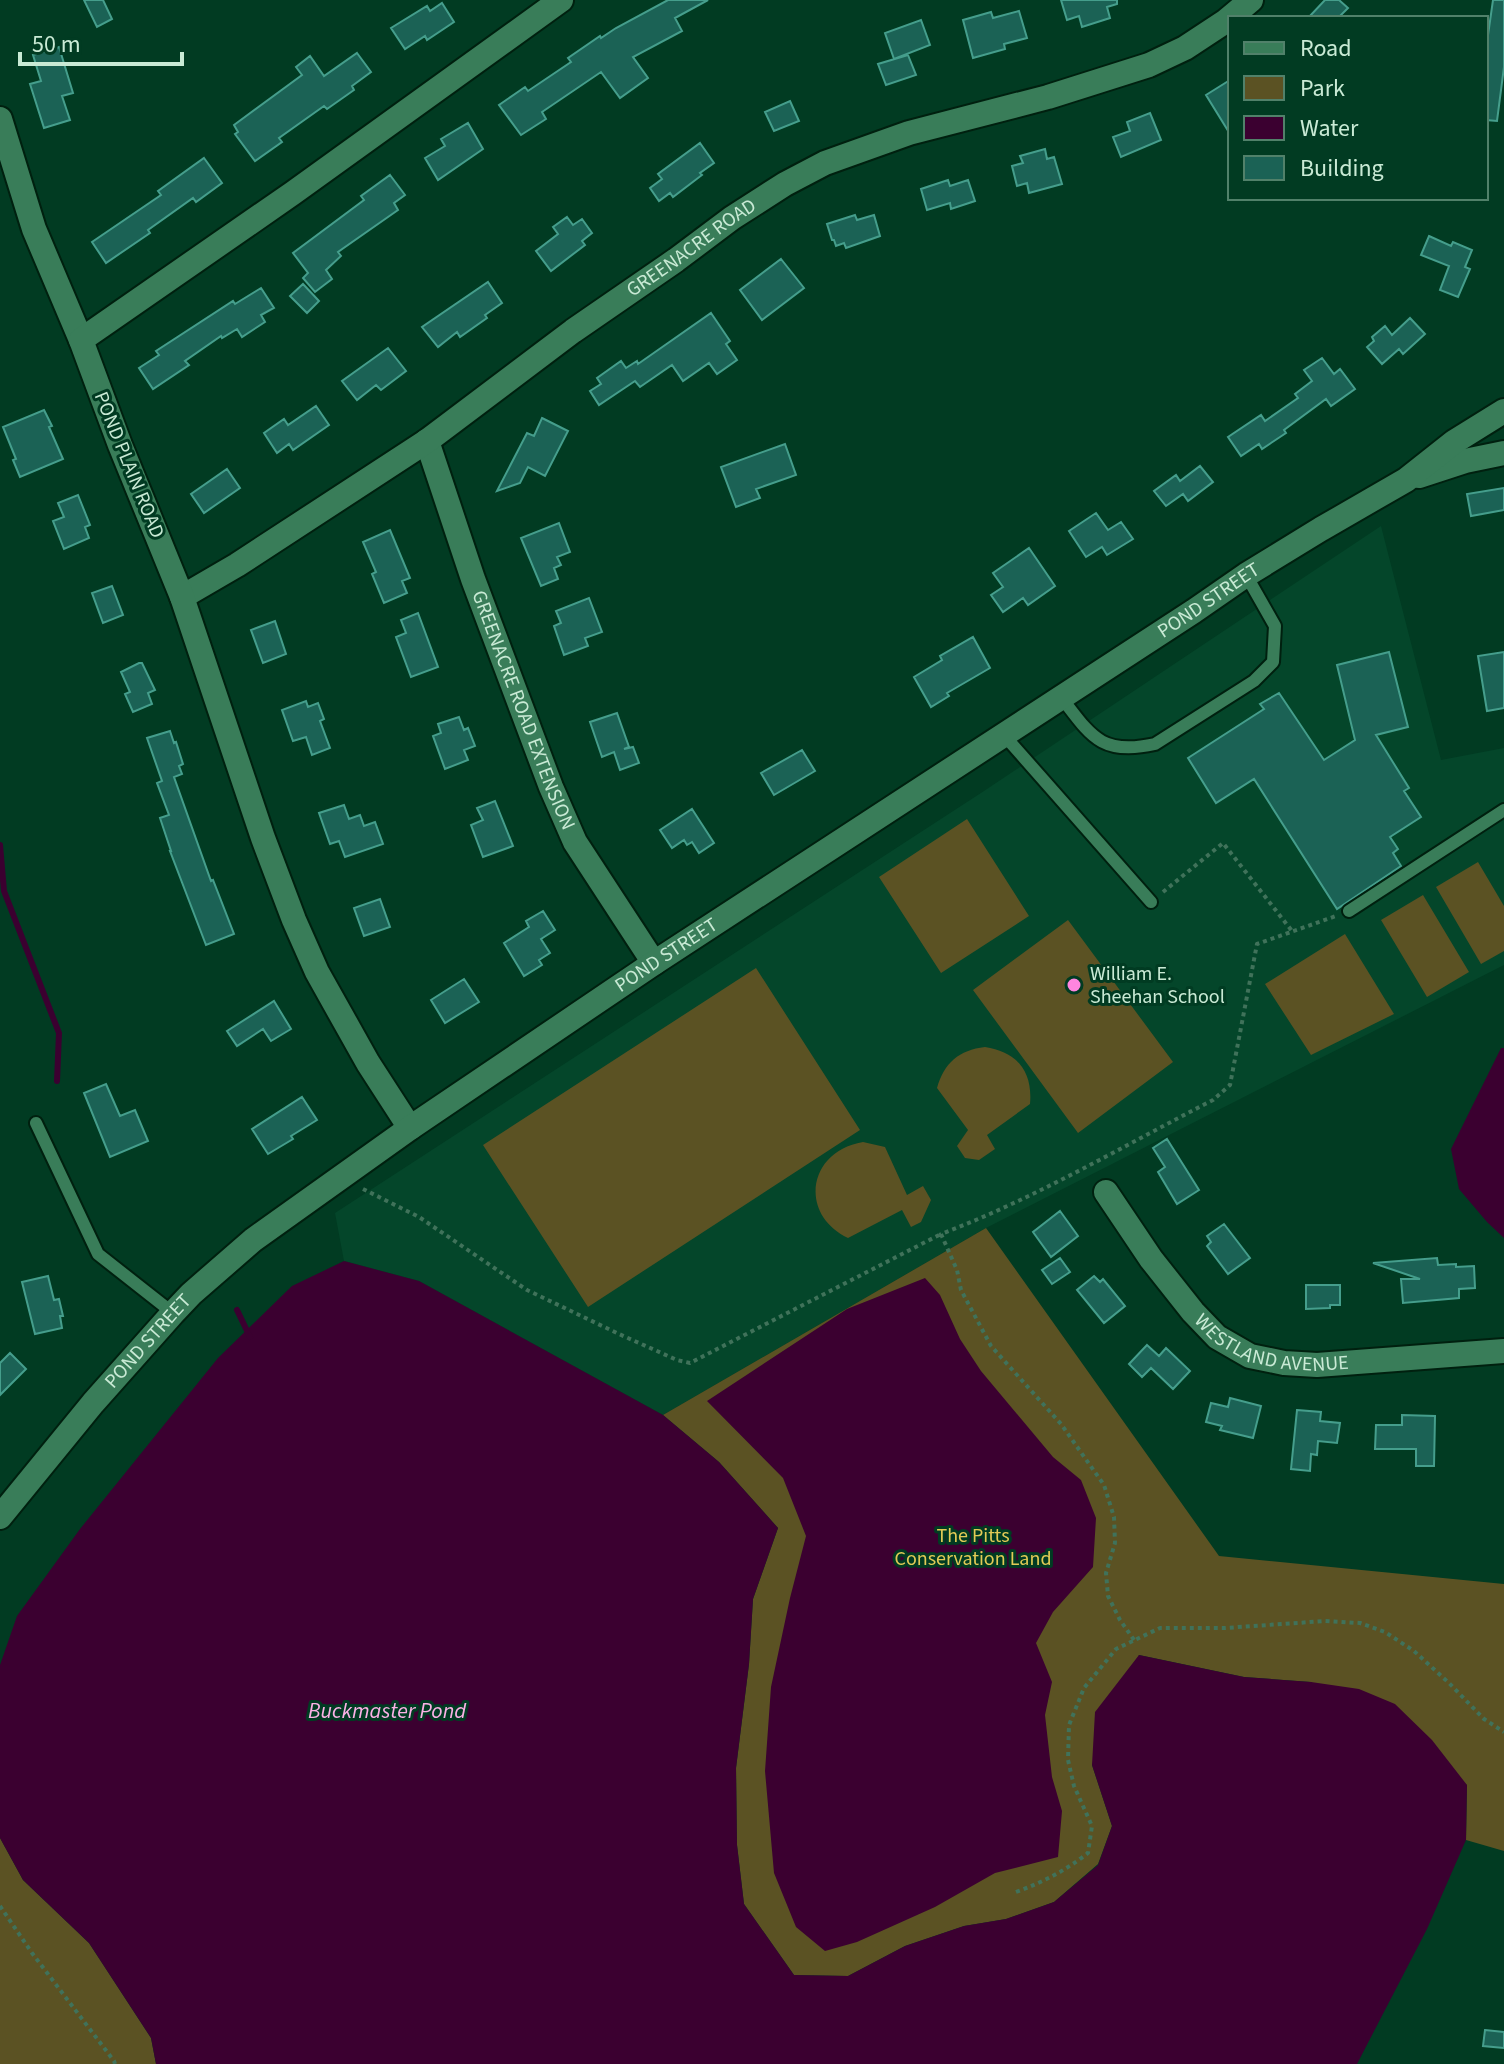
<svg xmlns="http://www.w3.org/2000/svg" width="1504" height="2064" font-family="'Source Sans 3',sans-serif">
	<rect width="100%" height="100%" fill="#013b22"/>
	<path fill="#04462a" d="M1381,526L1441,760L1504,748V965L986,1228L663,1415L419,1281L344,1261L335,1213L984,791Z"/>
	<path fill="#5b5223" d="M967,819L1029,916L941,973L879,877Z
		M1478,862L1504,906V951L1481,964L1436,887Z
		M1423,895L1469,972L1427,997L1381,920Z
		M1068,920L1173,1062L1078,1133L973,990Z
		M1345,934L1394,1014L1311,1055L1265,984Z
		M756,968L860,1130L588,1307L483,1145Z
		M985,1047C1017,1052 1033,1071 1030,1104L987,1135L995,1149L979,1160L965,1158L957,1146L968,1130L937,1088C944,1063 959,1050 985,1047Z
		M863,1142L885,1147L907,1195L923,1186L931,1200L921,1222L911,1227L902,1210L848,1238C798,1214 808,1151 863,1142Z
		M986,1228L1219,1556L1504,1584V1851L1466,1840L1467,1785L1311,1682L1244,1677L1139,1655L1092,1765L1112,1826L1098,1864L1054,1902L1006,1919L964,1926L905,1946L848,1976L794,1975L744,1904L737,1845L736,1768L749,1664L753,1599L778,1528L719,1462L663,1415Z
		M0,1838L23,1880L89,1943L151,2038L156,2064H0Z"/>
	<path fill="#3b0030" d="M1501,1048H1504V1238L1487,1222L1459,1189L1451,1149Z
		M344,1261L419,1281L663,1415L719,1462L778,1528L753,1599L749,1664L736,1768L737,1845L744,1904L794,1975L848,1976L905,1946L964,1926L1006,1919L1054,1902L1098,1865L1112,1826L1092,1765L1095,1712L1139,1655L1244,1677L1311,1682L1359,1689L1395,1704L1432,1740L1467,1785L1466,1840L1427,1929L1357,2064H156L151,2038L89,1943L23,1880L0,1838V1665L17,1616L80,1529L218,1358L292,1286Z
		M925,1278L940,1295L960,1339L981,1371L1053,1457L1081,1480L1096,1518L1093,1567L1053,1612L1036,1643L1052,1682L1045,1715L1052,1777L1062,1811L1058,1857L995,1873L935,1907L857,1942L825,1951L796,1927L774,1873L765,1771L771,1687L790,1598L806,1536L783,1478L707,1401L847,1309Z"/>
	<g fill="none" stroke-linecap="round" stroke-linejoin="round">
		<path stroke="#3b0030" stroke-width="6" d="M0,845L4,891L59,1033L57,1081
			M237,1310L250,1337"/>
	</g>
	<path fill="#1b6255" stroke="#459e8c" stroke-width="2" d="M84,0H103L112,19L97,27Z
		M668,0H708L675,18L682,31L633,57L648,78L620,98L601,72L542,112L546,119L521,135L499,105L525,87L528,91L571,62L568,58L600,36L601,38L616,28Z
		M1061,0H1117V4L1107,7L1110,18L1082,27L1079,16L1067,20Z
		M1325,0H1339L1348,8L1338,18H1308Z
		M1493,0H1504V67L1497,121L1486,120V49Z
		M442,3L454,22L427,40L425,36L405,49L391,28L427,6L430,11Z
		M1019,11L1027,38L1004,44L1005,49L973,58L963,20L991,12L993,18Z
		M921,20L930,45L894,59L885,33Z
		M59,47L73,93L62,96L70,120L44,128L30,84L41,81L33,55Z
		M357,53L371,72L352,86L354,90L327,109L324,106L279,138L282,142L255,161L235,134L238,132L234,125L302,75L296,67L310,56L324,76Z
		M908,55L916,75L886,85L878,64Z
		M1230,80V134L1206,95Z
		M790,101L799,121L774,131L765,112Z
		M1150,113L1161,140L1121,157L1113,137L1130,131L1127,122Z
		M468,123L483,149L438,180L425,158L445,146L441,139Z
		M700,143L714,163L700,173L702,175L673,197L670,193L659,201L650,188L662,179L658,174Z
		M1045,149L1047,159L1054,157L1062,184L1029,193L1027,183L1017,186L1012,166L1023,163L1020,156Z
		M204,158L222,183L196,202L193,198L148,230L150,233L106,263L92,242L161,195L158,191Z
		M390,175L405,195L394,203L398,210L338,252L341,256L326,270L332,279L315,292L303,278L308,273L293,253L364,200L361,196Z
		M948,180L950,186L968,180L975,201L951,209L950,203L927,210L921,189Z
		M855,215L857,220L874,215L880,236L846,248L844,243L836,246L834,240H832L827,224Z
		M567,217L573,225L582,219L592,233L582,241L585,245L551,271L536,251L558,234L553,227Z
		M1429,236L1451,246L1453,242L1472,250L1465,267L1470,269L1458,297L1440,290L1449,266L1421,255Z
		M781,259L804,288L762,320L740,290Z
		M488,282L502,303L485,315L487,318L460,337L457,332L438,347L422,327Z
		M303,284L319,301L307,313L290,296Z
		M261,288L274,308L261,315L265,322L242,337L237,329L222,338L221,336L185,361L189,365L153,389L139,368L159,355L156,351L233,301L235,304Z
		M711,313L730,341L726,344L737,360L717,374L709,363L683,381L672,365L640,387L635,381L599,405L590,391L601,384L597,378L621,361L626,368L637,361L638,364Z
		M1410,318L1425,334L1403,354L1399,349L1382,364L1367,347L1374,341L1372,337L1385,326L1392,335Z
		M388,348L406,371L381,390L376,385L357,400L342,381Z
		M1322,358L1334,374L1340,369L1355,389L1331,406L1326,399L1284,430L1286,433L1262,449L1259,444L1241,456L1228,437L1261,415L1265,421L1298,398L1295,394L1312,381L1304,370Z
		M316,406L329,425L293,450L289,444L277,453L264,433L284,419L288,425Z
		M44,410L52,426L49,427L63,459L20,477L13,460L16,459L3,427Z
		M542,418L568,431L545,476L528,467L520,483L497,491L527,433L534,436Z
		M785,444L796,475L756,489L760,498L736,507L721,467Z
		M1200,466L1213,482L1188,501L1183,494L1166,506L1154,491L1176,475L1180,481Z
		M227,469L240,488L204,513L191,494Z
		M1504,488V510L1471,516L1467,494Z
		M78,495L90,525L85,527L89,538L64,549L53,521L64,517L58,503Z
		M1096,513L1108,530L1121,522L1133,539L1107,555L1102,547L1086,557L1069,531Z
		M559,523L570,552L557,557L561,565L554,568L558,579L541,586L521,538Z
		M390,530L410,578L402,581L407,593L384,603L372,574L376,572L363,542Z
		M1029,548L1055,586L1028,605L1023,598L1003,612L991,595L1003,587L993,573Z
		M112,586L123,615L103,623L92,593Z
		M589,598L602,632L585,638L588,646L564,655L554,626L561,623L556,611Z
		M418,613L438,667L411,677L396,637L406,633L401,620Z
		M275,621L286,654L263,663L251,630Z
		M973,637L990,668L947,693L949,696L931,707L914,677L942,660L940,656Z
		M1389,652L1408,727L1376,735L1409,788L1404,791L1421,817L1390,837L1398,849L1393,853L1401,866L1337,909L1254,779L1216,803L1188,758L1264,709L1260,704L1279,693L1324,760L1355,740L1337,665Z
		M1504,652V708L1487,711L1478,656Z
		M139,663H142L155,690L148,693L152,704L133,712L125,694L130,692L121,672Z
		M306,701L308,707L318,703L324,719L320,721L330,748L312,755L306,737L293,741L282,710Z
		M617,713L629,747L624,749L633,747L639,763L620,770L614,752L602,757L590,722Z
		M459,717L464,730L468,728L475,746L464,750L468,760L445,769L433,736L441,733L438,724Z
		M170,731L174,743L176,742L183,764L179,766L182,774L174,777L211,881L213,880L234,934L206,945L170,851H171L160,818L169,815L157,783L162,781L147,738Z
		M802,750L815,771L774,795L761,773Z
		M495,801L513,846L483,857L471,825L483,820L477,808Z
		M344,805L349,819L360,815L364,826L375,822L383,844L345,857L339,841L330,844L319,813Z
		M692,809L714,843L699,853L692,842L687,845L684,840L672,848L660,830Z
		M380,899L390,927L364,936L354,908Z
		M543,911L555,930L541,939L550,953L539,960L542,965L524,976L504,943L529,927L526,921Z
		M464,979L479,1002L445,1023L431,1000Z
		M274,1001L291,1029L271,1041L263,1029L237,1046L227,1031Z
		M106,1084L120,1116L135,1110L148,1141L110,1157L84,1093Z
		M302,1097L317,1120L291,1136L293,1139L268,1154L252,1129Z
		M1167,1139L1199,1190L1177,1204L1158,1172L1165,1167L1153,1148Z
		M1060,1211L1078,1236L1051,1257L1033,1232Z
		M1224,1224L1250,1258L1228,1274L1207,1246L1211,1242L1207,1236Z
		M1060,1258L1070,1272L1052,1284L1042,1270Z
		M1437,1258L1438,1265L1456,1264V1267L1474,1266L1475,1288L1459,1289V1298L1403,1303L1401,1279H1420L1373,1263Z
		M48,1276L54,1300L59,1299L63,1316H60L62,1328L35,1334L22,1282Z
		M1094,1276L1100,1282L1103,1279L1125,1306L1104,1323L1077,1290Z
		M1306,1285H1340V1305H1330V1308L1306,1309Z
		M1147,1345L1159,1356L1166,1348L1190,1371L1173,1389L1151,1368L1142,1377L1129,1364Z
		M10,1353L26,1369L0,1395V1363Z
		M1230,1398L1261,1406L1253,1438L1220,1430L1222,1426L1206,1422L1211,1403L1228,1407Z
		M1297,1410L1321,1412L1320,1421L1340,1423L1337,1443L1318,1441L1317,1455L1311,1454L1310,1471L1291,1469Z
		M1402,1415L1435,1416L1434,1466H1416V1449H1375L1376,1425H1402Z
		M1485,2030L1504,2032V2048L1483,2046Z"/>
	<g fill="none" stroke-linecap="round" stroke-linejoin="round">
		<defs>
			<path id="lane" d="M1061,697C1091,736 1101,756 1155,744L1254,681L1273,662L1275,626L1246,575
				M1003,734L1151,902
				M1349,911L1504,810
				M36,1123L98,1254L173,1313"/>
			<g id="street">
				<path d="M0,119L34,229L81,340"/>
				<path id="s1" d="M427,441L473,579L551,787L575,842L654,963"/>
				<path id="s2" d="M182,597L237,565L427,441L573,331L676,260L732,218L785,184L825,163L909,133L1048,97L1149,65L1185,48L1226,21L1251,0"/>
				<path d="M410,1128L368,1063L317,972L294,920L263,838L182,597L120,445L81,340L293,193L561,0"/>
				<path id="s3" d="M1106,1192L1151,1259L1193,1312L1217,1337L1250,1356L1284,1363L1317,1365L1504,1351"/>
			</g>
			<g id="secondary">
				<path d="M1419,476L1465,461L1504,453"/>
				<path id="s4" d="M0,1517L93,1403L173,1313L191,1294L253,1240L410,1128L654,963L1194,611L1246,575L1321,529L1406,480L1454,442L1504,411"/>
			</g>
		</defs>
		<use href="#lane" stroke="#00200f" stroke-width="16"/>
		<use href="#street" stroke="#00200f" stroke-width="28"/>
		<use href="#secondary" stroke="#00200f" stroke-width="28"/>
		<path stroke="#40725a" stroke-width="4" stroke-dasharray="4 4" stroke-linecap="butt" d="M1163,892L1223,843L1292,931
			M363,1189L419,1217L527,1290L619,1334L677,1360L690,1363L941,1234
			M1134,1640L1120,1620L1108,1596L1106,1573L1115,1543L1114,1517L1104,1485L1061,1424L991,1346L961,1290L957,1270L941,1234C1036,1198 1123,1146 1213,1100L1230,1085L1257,944L1336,916
			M1016,1892C1043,1882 1065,1871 1088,1853L1092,1826L1074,1786L1068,1760L1069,1725L1084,1688L1116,1649L1160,1628H1225L1325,1621L1360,1623L1385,1632L1414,1651L1449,1683L1484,1719L1504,1732
			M0,1906L32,1953L114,2061L115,2064"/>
		<use href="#lane" stroke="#397d59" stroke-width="12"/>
		<use href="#street" stroke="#397d59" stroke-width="24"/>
		<use href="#secondary" stroke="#397d59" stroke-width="24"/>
	</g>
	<circle fill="#ff85df" stroke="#013b22" stroke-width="3" cx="1074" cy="985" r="8"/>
	<g text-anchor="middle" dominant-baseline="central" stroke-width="6" stroke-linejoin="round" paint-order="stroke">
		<g font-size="20" fill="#c9ead5" stroke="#013b22">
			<text stroke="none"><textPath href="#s2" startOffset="618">GREENACRE ROAD</textPath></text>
			<text transform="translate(129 465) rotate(68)">POND PLAIN ROAD</text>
			<text stroke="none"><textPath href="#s4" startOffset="1526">POND STREET</textPath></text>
			<text stroke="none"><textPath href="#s1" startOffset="286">GREENACRE ROAD EXTENSION</textPath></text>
			<text stroke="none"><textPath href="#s4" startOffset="878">POND STREET</textPath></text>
			<text stroke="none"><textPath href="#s3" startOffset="238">WESTLAND AVENUE</textPath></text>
			<text stroke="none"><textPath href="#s4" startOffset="230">POND STREET</textPath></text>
		</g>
		<g font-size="20" fill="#c9ead5" stroke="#013b22" text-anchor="start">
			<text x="1090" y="974">William E.<tspan x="1090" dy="23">Sheehan School</tspan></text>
		</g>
		<g font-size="20" fill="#e2ca56" stroke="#013b22">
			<text x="973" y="1536">The Pitts<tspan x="973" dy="23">Conservation Land</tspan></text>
		</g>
		<g font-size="22" font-style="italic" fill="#fcb1e6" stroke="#013b22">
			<text x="387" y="1711">Buckmaster Pond</text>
		</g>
	</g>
	<rect x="1228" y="16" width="260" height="184" fill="#013b22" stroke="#51816a" stroke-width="2"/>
	<rect x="1244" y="42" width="40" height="12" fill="#397d59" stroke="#51816a" stroke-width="2"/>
	<text x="1300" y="56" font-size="24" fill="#c9ead5">Road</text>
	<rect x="1244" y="76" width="40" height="24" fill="#5b5223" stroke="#51816a" stroke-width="2"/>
	<text x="1300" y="96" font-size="24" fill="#c9ead5">Park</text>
	<rect x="1244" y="116" width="40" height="24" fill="#3b0030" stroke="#51816a" stroke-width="2"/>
	<text x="1300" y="136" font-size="24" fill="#c9ead5">Water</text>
	<rect x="1244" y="156" width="40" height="24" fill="#1b6255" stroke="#51816a" stroke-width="2"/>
	<text x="1300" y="176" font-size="24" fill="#c9ead5">Building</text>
	<path d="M20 52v12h162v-12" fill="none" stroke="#c9ead5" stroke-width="4"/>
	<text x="32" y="52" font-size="24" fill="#c9ead5" stroke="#013b22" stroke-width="6" paint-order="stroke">50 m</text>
</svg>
